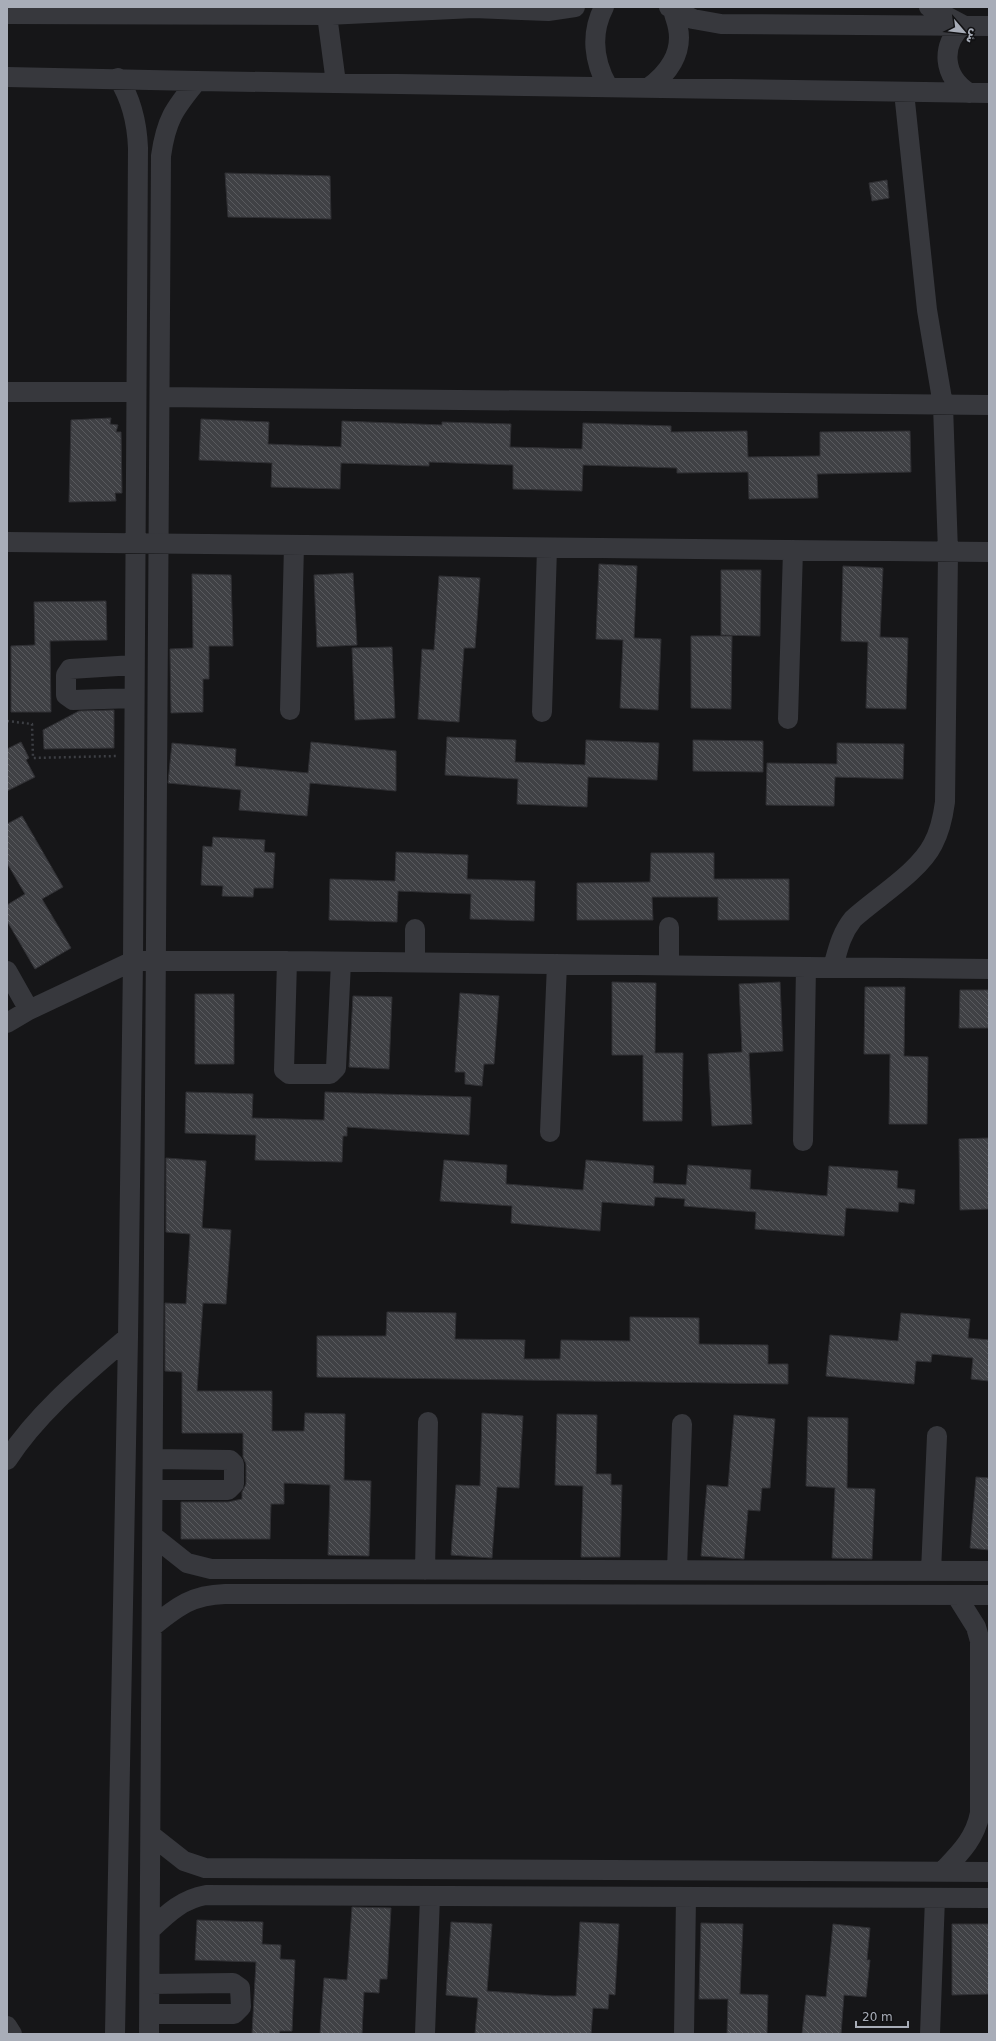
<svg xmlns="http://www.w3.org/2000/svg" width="996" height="2041" font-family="'DejaVu Sans','Noto Naskh Arabic',sans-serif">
	<defs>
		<pattern id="building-back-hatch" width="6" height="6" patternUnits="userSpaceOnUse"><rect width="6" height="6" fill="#404145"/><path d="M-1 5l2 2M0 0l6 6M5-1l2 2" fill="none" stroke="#595a5e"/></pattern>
	</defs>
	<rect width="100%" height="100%" fill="#161618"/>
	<path fill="url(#building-back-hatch)" stroke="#303034" d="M225,173L330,176L331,219L228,217Z
		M887,180L889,198L872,201L869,183Z
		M111,418L110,424L118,425L116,432H121L122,493H115L116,501L69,502L71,420Z
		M201,419L269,422L268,444L341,447L342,421L442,425V422L511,424L510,447L582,449L583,423L671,426V432L747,431L748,457L820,456V432L910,431L911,472L817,474L818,498L749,499L748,472L677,473V468L583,465L582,491L513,489V465L429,462V466L341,463L340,489L271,487L272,463L199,460Z
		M599,564L637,566L634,638L661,639L658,710L620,708L623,640L596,639Z
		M843,566L883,568L880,637L908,638L906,709L866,708L868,642L841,641Z
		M721,570H761L760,636L721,635Z
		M353,573L357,645L317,647L314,575Z
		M192,574L231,575L233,646H209V679H203V712L171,713L170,649L193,648Z
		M439,576L480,578L475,648H464L459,722L418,719L422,649L434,650Z
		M106,601L107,640L50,641L51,712H11V646L35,645L34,602Z
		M691,636H732L731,709L691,708Z
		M392,647L395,718L355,720L352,648Z
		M114,710V748L44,749L43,730L79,711Z
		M447,737L516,740L515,762L585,765L586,740L659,743L657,780L588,777L587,807L517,804L518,779L445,775Z
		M693,740L763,741V772L693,771Z
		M21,742L29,758L26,760L35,777L7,791V749Z
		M311,742L396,751V791L310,783L307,816L239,810L241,790L168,783L172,743L236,749L235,766L308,773Z
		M837,743L904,744L903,779L835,777L834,806L766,805L767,763L837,764Z
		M22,816L63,887L42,899L71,948L35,969L7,921V905L25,894L7,863V824Z
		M213,837L265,840L264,852L275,853L273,888H254L253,897L222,896L223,886L201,885L203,846L212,847Z
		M396,852L468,855L467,879L535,881L534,921L470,919L471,894L398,891L397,922L329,920L330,879L395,881Z
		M651,853H714V879H789V920H718V897H652L653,920H577V883L650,882Z
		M612,982L656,983L655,1053H683L682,1121H643V1055H612Z
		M780,982L783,1051L749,1053L752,1124L712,1126L708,1054L742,1052L739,984Z
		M865,987H905L904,1056L928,1057L927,1124H889L890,1054H864Z
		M960,990H989V1028H959Z
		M460,993L499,996L494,1064H484L482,1086L465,1084V1072H455Z
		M195,994H234V1064H195Z
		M353,996L392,997L389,1069L349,1067Z
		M186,1092L253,1094L252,1118L324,1120L325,1092L471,1097L469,1135L347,1127V1136H343L342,1162L255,1160L256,1135L185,1133Z
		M989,1138V1209L960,1210L959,1139Z
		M166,1158L206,1161L202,1228L231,1230L226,1304L203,1303L197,1391H272V1431H304L305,1413L345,1414L344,1480L371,1481L369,1556L328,1555L330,1485L284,1483V1504H271L270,1539H181V1502H228L242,1499V1492L246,1484V1464L243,1457V1433H182V1372L165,1371V1303L186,1304L190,1234L166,1232Z
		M444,1160L507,1165L506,1184L583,1190L586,1160L654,1166L653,1183L686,1185L688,1165L751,1170L750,1189L827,1196L829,1166L898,1171L897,1188L915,1190L914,1204L899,1202L898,1212L846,1208L844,1236L755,1229L756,1212L684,1206L685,1199L655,1197L654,1206L602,1202L600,1231L511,1223L512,1206L440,1201Z
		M387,1312L456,1313L455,1339L525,1340L524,1359H560L561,1340L630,1341V1317L699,1318V1344L768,1345V1364H788V1384L317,1377V1336H386Z
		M901,1313L970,1319L968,1338L989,1340V1381L971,1379L973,1358L932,1354L931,1362L916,1361L914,1384L826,1376L830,1335L898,1341Z
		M482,1413L523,1416L519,1488L497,1487L492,1558L451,1555L456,1485L480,1486Z
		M557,1414L597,1415L596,1474H611V1485H622L620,1557H581L583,1486L555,1485Z
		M734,1415L775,1419L770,1488H762L760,1511L748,1510L744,1559L701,1556L707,1485L728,1487Z
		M808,1417L848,1418L847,1488L875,1489L872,1559L832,1558L835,1488L806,1486Z
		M976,1477L989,1478V1550L970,1548Z
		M352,1907L391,1908L387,1979H380L379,1993L364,1992L362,2034H320L324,1978L347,1980Z
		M197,1920L263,1922L262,1944L281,1945L280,1959L295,1960L292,2031H280L279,2034H252L256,1962L195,1960Z
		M451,1922L492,1924L487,1991L552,1996H576L580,1922L619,1924L615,1995L609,1994L608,2009L593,2008L591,2034H475L478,1998L446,1995Z
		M701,1923L743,1924L740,1994L768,1995L767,2034H727L728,1999H699Z
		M833,1924L870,1928L867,1960H870L866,1997L844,1995L841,2034H802L806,1995L826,1997Z
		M952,1924H989V1994L952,1995Z"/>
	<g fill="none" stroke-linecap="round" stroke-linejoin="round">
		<path stroke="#3d3f44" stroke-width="2.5" stroke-dasharray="2 3" stroke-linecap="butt" d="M7,721L32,724L33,758L116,756"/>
		<path stroke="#37383d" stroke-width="20" d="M604,7C590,34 594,62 608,87
			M669,7L693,19L721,24L989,26
			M929,7L963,25C940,45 943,77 969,93
			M7,14L327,15L474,8L548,11L575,7
			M327,15L336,83
			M7,77L197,81L989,93
			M648,88C668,74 683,53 678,28C677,21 673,14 673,7
			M7,392H136
			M160,397L989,405
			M7,542L989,552
			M134,698L73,700L66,695V675L70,669L134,665
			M290,710L294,545
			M542,712L547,548
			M788,719L793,550
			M669,927V965
			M415,929V962
			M287,961L284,1070L289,1074H330L336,1068L341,962
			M833,967C838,949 841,934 853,919C877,897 919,872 933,844C940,831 943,817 945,802L948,552L943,405L927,310L904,92
			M7,971L29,1010
			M7,1023L29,1010L133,961H287L989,969
			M550,1132L557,964
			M803,1141L806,967
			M7,1460C38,1412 85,1374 128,1337
			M153,1490H228L234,1484V1464L230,1460L153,1459
			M153,1536L187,1563L211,1569L989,1571
			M425,1570L428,1422
			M677,1570L682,1424
			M931,1571L937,1436
			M152,1627C177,1607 191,1595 225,1594L989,1595
			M151,1835L184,1861L205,1868L989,1872
			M942,1872C960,1853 975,1839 980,1813V1641L976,1627L956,1595
			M150,1930C167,1914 182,1899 206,1895L989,1898
			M149,2014H234L241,2007L240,1988L233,1983L150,1984
			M7,2026L12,2034
			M115,2034L128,1337L133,961L138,148C137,122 132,100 118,78
			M149,2034L161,156C166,120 174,109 197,81
			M425,2034L430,1896
			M684,2034L686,1897
			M930,2034L935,1898"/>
	</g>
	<rect width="996" height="2041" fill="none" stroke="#a8adb8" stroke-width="16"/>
	<g transform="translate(964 32) rotate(118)" stroke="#111113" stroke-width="3" paint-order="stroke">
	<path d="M0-3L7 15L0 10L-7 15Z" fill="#a8adb8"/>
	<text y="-6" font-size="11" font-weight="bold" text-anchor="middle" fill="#a8adb8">ش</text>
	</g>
	<path d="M856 2021v6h52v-6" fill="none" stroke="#a8adb8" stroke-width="2"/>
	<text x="862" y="2021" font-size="12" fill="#a8adb8" stroke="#111113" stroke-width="3" paint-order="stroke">20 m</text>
</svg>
